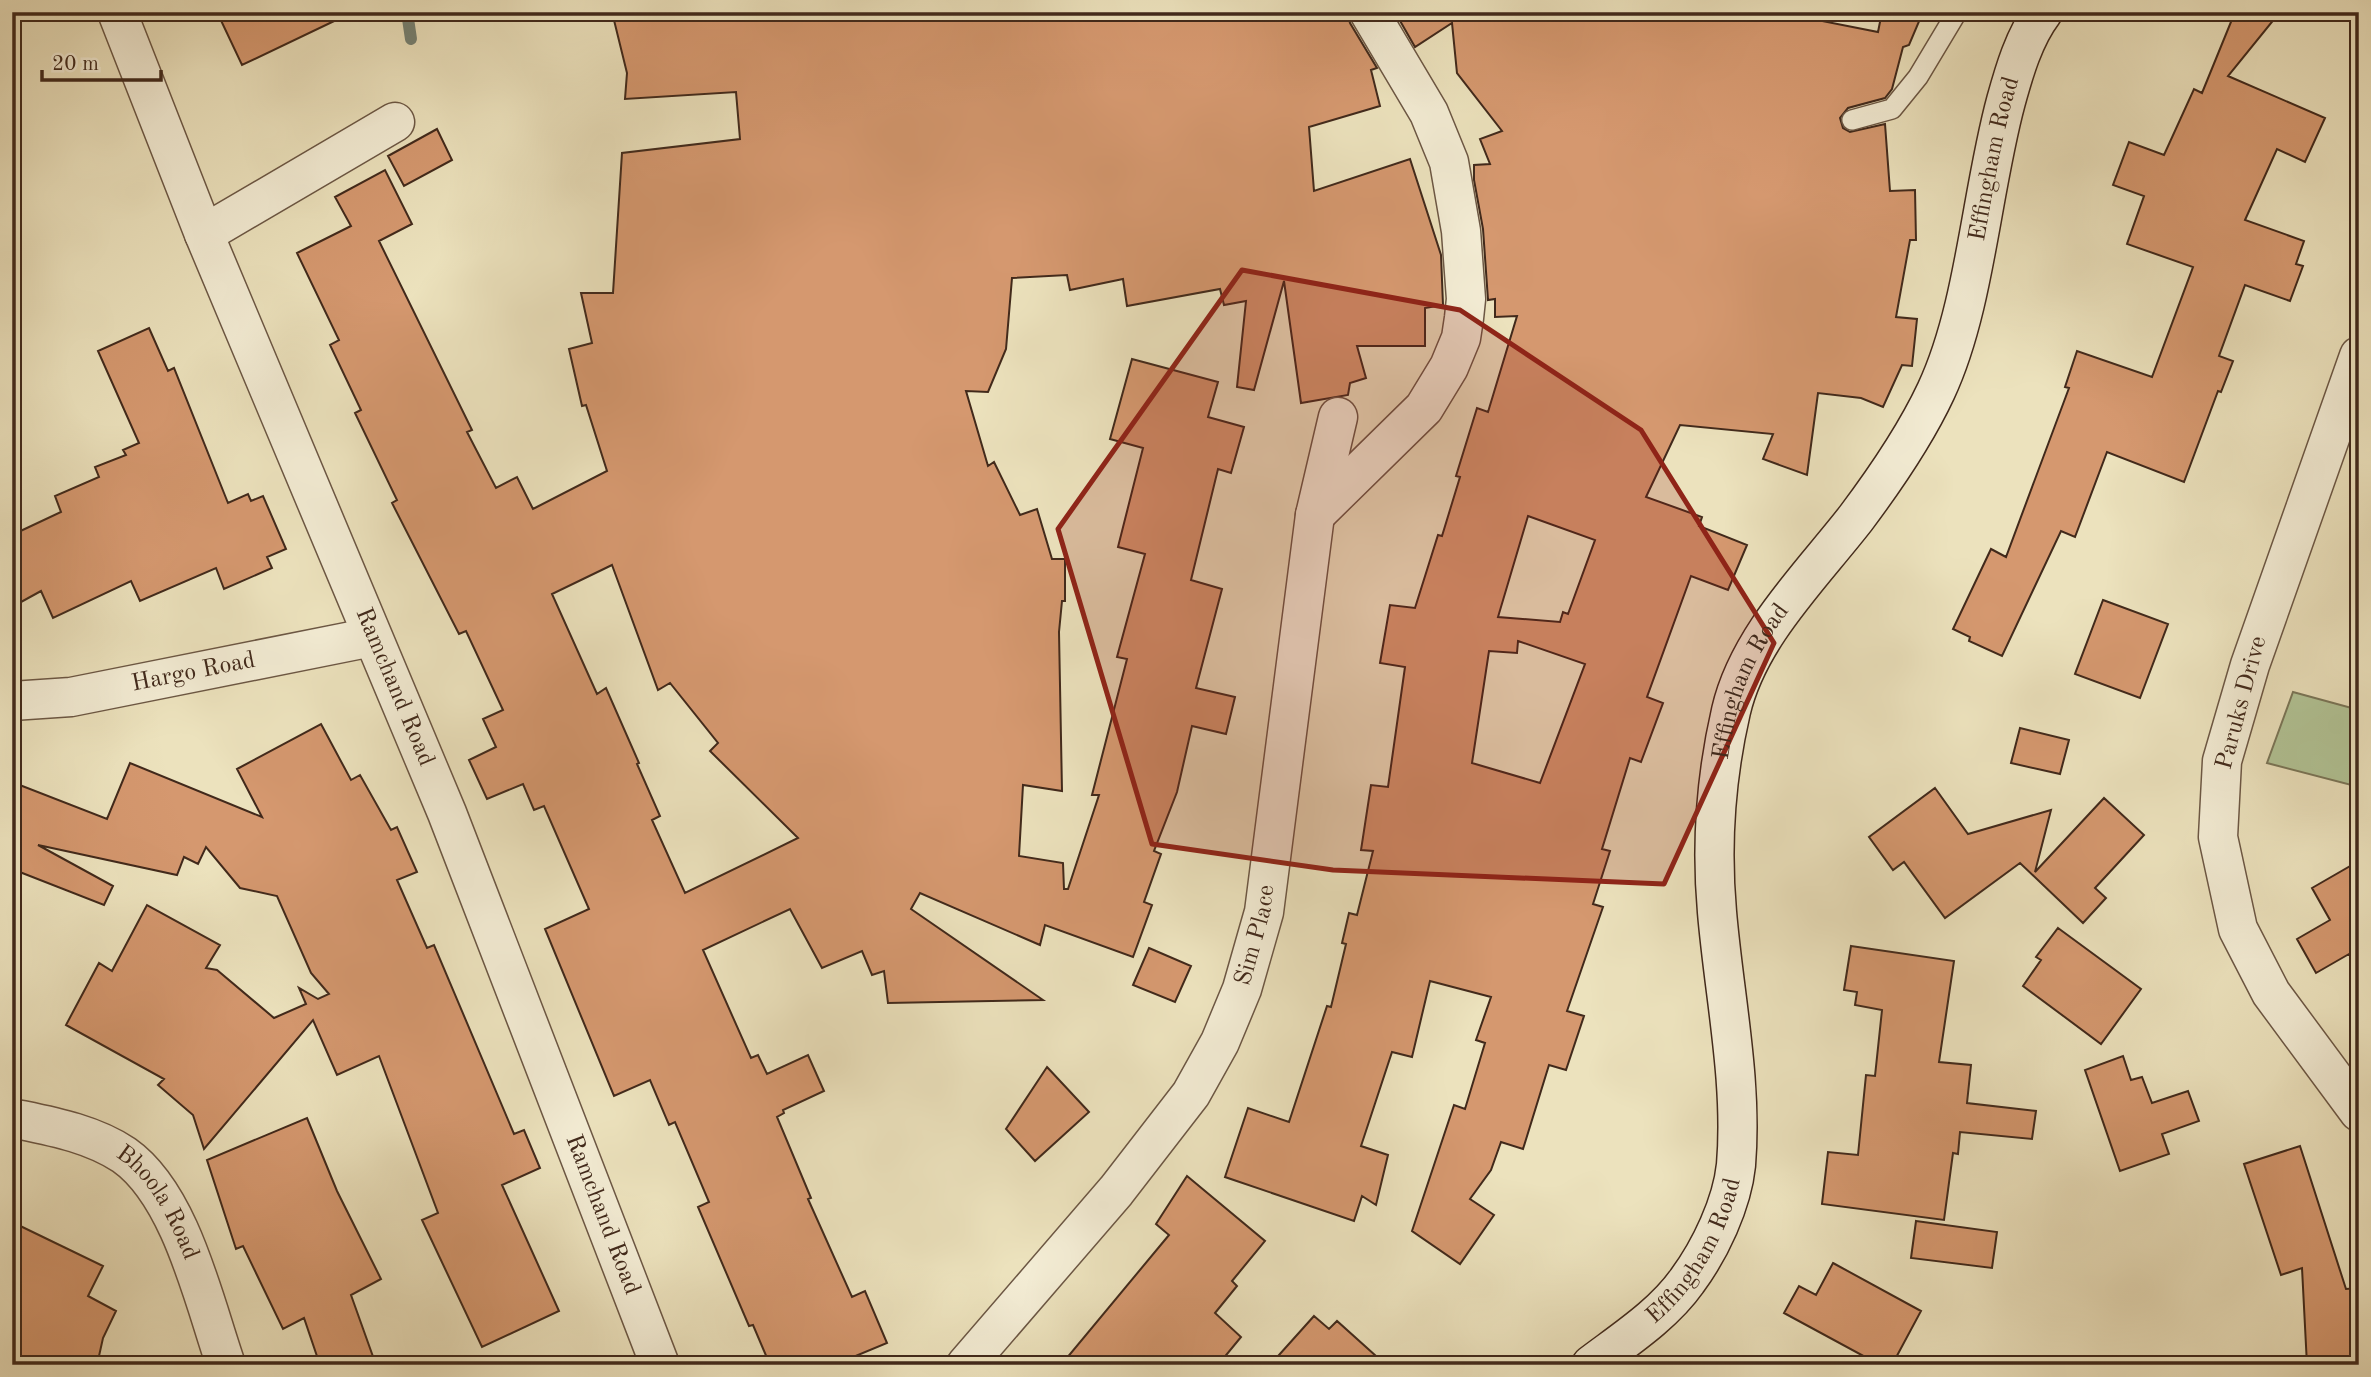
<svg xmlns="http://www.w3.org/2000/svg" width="2371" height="1377" font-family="'Old Standard TT',serif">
	<rect width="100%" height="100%" fill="#ece2bd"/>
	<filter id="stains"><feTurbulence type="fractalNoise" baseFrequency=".00286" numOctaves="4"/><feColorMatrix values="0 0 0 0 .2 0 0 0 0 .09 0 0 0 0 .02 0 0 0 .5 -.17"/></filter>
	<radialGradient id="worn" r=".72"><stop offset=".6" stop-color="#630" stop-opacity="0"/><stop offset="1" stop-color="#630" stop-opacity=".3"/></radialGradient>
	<path fill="#b2c496" stroke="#7a7658" stroke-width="2" d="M2293,692L2359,710V787L2267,763Z"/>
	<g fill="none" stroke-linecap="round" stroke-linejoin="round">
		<path stroke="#768274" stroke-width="12" d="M407,12L411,39"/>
	</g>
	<path fill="#d5986f" stroke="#41291b" stroke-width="2" fill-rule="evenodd" d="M217,12H353L242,65Z
		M612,12H812L813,20L855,12H1347L1350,23L1377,68L1371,70L1380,106L1309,127L1314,191L1410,159L1441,255L1443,305L1425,308V346H1357L1366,378L1350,383L1348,395L1301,403L1284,281L1254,390L1237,387L1246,301L1224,305L1220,289L1127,306L1123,279L1070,290L1067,275L1012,278L1006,349L988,392L966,391L988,466L994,462L1020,515L1037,509L1052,559H1065V601H1062L1059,632L1062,791L1023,785L1019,856L1063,863L1064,889H1068L1099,795H1092L1127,659L1117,657L1145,554L1118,547L1143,448L1110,439L1132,359L1218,382L1208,417L1244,427L1231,473L1218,469L1191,580L1222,589L1196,688L1235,697L1226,734L1192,726L1177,792L1154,851L1161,854L1144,902L1152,905L1133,957L1045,925L1040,945L920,893L911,909L1043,1000L888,1003L884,971L872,975L862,951L822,968L790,909L703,950L751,1058L758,1055L767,1074L808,1055L824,1091L783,1110L784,1113L777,1117L811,1198L808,1199L852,1297L865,1291L887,1343L834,1365H770L753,1325L749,1326L698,1207L709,1202L675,1122L669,1125L650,1080L614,1096L545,929L589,909L544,806L534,810L523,784L487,799L469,760L496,747L483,719L503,710L466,631L459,634L392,503L397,500L355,413L361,410L330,345L339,340L297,253L351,226L335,197L385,170L412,224L379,241L472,430L467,432L496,488L517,477L533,509L607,471L586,405L582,406L569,349L592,343L581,293H613L622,153L740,139L736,92L625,99L627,73ZM612,565L658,690L670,683L718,743L710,751L798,838L685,893L652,820L660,816L637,764L639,763L606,688L597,694L552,594Z
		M1395,12H1823L1822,21L1878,32L1882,12H1923L1909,45L1903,47L1892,89L1885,98L1848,108L1840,118L1843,128L1850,132L1885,124L1890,191L1915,190L1916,240H1910L1896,317L1917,319L1912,366L1902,365L1883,407L1861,398L1818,393L1807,475L1763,459L1773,434L1680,425L1646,497L1702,517L1699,526L1747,545L1728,590L1691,576L1647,697L1663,703L1641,762L1630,758L1602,849L1610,851L1593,904L1603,907L1567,1011L1584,1016L1566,1070L1549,1065L1523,1149L1501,1142L1491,1170L1470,1199L1494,1215L1460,1264L1412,1231L1454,1105L1465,1109L1485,1043L1476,1040L1491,997L1430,981L1412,1057L1392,1052L1361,1146L1388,1155L1376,1205L1362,1196L1354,1221L1225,1177L1248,1108L1289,1122L1327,1006L1331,1007L1346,944L1342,943L1349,913L1357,915L1373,851L1361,850L1371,785L1388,787L1405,667L1380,663L1390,605L1415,608L1438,535L1442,536L1460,477L1456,476L1477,408L1488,412L1517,316L1495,317V299L1488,300L1483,229L1474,180V165L1490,164L1480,139L1502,131L1457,73L1452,23L1415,47ZM1528,516L1595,540L1568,614L1563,612L1560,622L1498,617ZM1518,641L1585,664L1540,783L1472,763L1489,651L1517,653Z
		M2235,12H2280L2228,76L2325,118L2305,162L2277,149L2245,220L2304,241L2296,264L2303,266L2290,301L2245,285L2219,356L2233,361L2221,392L2218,391L2184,482L2107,452L2075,537L2061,531L2002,656L1969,641L1970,637L1953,629L1991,549L2006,557L2069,388L2065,387L2077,351L2152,377L2193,267L2127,244L2144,196L2113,185L2129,142L2164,155L2194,89L2202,93Z
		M437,129L452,160L404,186L388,156Z
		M149,328L168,371L174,368L228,503L248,494L251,501L263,496L286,549L267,557L272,568L224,589L216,568L140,601L131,581L53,618L41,591L12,607V535L61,512L55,496L99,477L95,467L126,455L123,450L139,443L98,351Z
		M2103,600L2168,624L2140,698L2075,674Z
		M321,724L351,780L360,775L391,830L397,827L417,872L397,880L427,948L434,945L514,1134L524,1130L540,1168L502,1185L559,1311L482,1347L422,1220L438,1213L379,1056L337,1075L313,1020L204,1149L193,1115L158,1085L164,1079L66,1025L99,963L112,971L147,905L220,945L206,968L217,970L274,1018L306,1004L299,988L318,999L329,994L311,973L277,896L240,888L206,847L198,864L184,857L177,875L38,845L113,886L104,905L12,869V782L107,819L130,763L262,817L237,769Z
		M2020,728L2069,740L2060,774L2011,763Z
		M1935,788L1968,834L2051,810L2035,872L2104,798L2144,835L2095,888L2106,898L2083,923L2020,863L1945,918L1904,862L1893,870L1869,837Z
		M2359,861V972L2349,954L2316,973L2297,939L2330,920L2312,888Z
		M2058,928L2141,989L2101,1044L2023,986L2041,960L2036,957Z
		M1851,946L1954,961L1939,1062L1971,1065L1967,1103L2036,1111L2032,1139L1960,1132L1958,1154L1953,1153L1944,1220L1822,1204L1828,1152L1858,1155L1866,1075L1875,1076L1882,1010L1855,1005L1857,992L1844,990Z
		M1149,948L1191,966L1175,1002L1133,985Z
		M2123,1056L2131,1080L2142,1077L2152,1103L2188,1091L2199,1121L2162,1134L2169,1154L2120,1171L2085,1070Z
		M1047,1067L1089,1112L1035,1161L1006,1129Z
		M307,1118L337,1191L381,1279L351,1295L376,1365H320L304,1318L283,1329L243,1246L236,1249L207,1160Z
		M2300,1146L2346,1289L2359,1288V1365H2307L2302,1268L2281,1275L2244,1164Z
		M1187,1176L1265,1241L1232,1281L1237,1286L1215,1313L1241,1337L1218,1365H1061L1169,1235L1156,1224Z
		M1916,1221L1997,1232L1992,1268L1911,1258Z
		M12,1222L103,1266L88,1296L116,1311L103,1338L97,1365H12Z
		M1833,1263L1921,1311L1892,1365H1880L1784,1313L1799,1286L1816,1295Z
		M1314,1316L1329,1329L1337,1321L1386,1365H1270Z"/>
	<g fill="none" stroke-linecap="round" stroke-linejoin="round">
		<defs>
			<path id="lane" d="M1852,120L1892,109L1918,77L1957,12"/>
			<g id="street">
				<path id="s1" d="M117,12L204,234L447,813L660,1365"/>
				<path d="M204,234L395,122"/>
				<path d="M2359,356L2250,665L2222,761L2218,837L2238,929L2271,993L2359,1112"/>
				<path d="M1315,515L1424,408L1449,367L1461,338L1464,318L1466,299L1461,231L1449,162L1429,113L1369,12"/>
				<path id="s2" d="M12,701L71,697L372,637"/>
				<path id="s3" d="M12,1118C50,1126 91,1133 124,1155C181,1195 204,1302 226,1365"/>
				<path id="s4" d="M966,1365L1116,1191L1191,1094L1220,1042L1242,989L1264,912L1315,515L1338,417"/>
			</g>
			<g id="secondary">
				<path id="s5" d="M1591,1365C1624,1340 1663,1315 1687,1281C1710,1250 1732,1204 1736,1165C1743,1081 1724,995 1717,912C1711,845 1716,776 1731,711C1748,637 1811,576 1856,518C1886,478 1915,436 1936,391C1975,308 1981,193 2006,101C2014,72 2024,37 2043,12"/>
			</g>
		</defs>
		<use href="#lane" stroke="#6c5744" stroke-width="22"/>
		<use href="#street" stroke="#6c5744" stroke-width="41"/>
		<use href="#secondary" stroke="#41291b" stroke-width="41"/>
		<use href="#lane" stroke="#f3ecd4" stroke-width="19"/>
		<use href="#street" stroke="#f3ecd4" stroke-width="38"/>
		<use href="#secondary" stroke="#f3ecd4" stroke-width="38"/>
	</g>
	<path fill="#8f2418" fill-opacity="0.2" stroke="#8f2418" stroke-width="5" stroke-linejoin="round" d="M1242,270L1460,310L1641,430L1774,643L1664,884L1333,870L1152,844L1058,529Z"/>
	<g text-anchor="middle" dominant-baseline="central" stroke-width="5" stroke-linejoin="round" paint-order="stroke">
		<g font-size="24" fill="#41291b" stroke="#f3ecd4">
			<text stroke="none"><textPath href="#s5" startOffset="1334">Effingham Road</textPath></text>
			<text stroke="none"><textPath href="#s2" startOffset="184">Hargo Road</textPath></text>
			<text stroke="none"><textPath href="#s5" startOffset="746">Effingham Road</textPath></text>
			<text stroke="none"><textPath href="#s1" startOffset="730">Ramchand Road</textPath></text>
			<text transform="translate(2242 703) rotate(-75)">Paruks Drive</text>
			<text stroke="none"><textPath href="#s4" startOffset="525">Sim Place</textPath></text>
			<text stroke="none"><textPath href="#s3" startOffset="178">Bhoola Road</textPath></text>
			<text stroke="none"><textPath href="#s1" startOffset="1297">Ramchand Road</textPath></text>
			<text stroke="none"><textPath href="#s5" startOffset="158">Effingham Road</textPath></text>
		</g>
	</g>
	<rect width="2371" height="1377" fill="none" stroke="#ece2bd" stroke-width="42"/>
	<rect x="14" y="14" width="2343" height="1349" fill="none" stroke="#41291b" stroke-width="3.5"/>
	<rect x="21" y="21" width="2329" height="1335" fill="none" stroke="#41291b" stroke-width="2"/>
	<path d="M42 70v10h119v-10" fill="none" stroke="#41291b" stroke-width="3.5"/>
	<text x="52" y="70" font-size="21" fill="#41291b" stroke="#f3ecd4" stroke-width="5" paint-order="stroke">20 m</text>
	<rect width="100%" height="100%" filter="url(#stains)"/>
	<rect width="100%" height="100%" fill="url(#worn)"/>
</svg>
